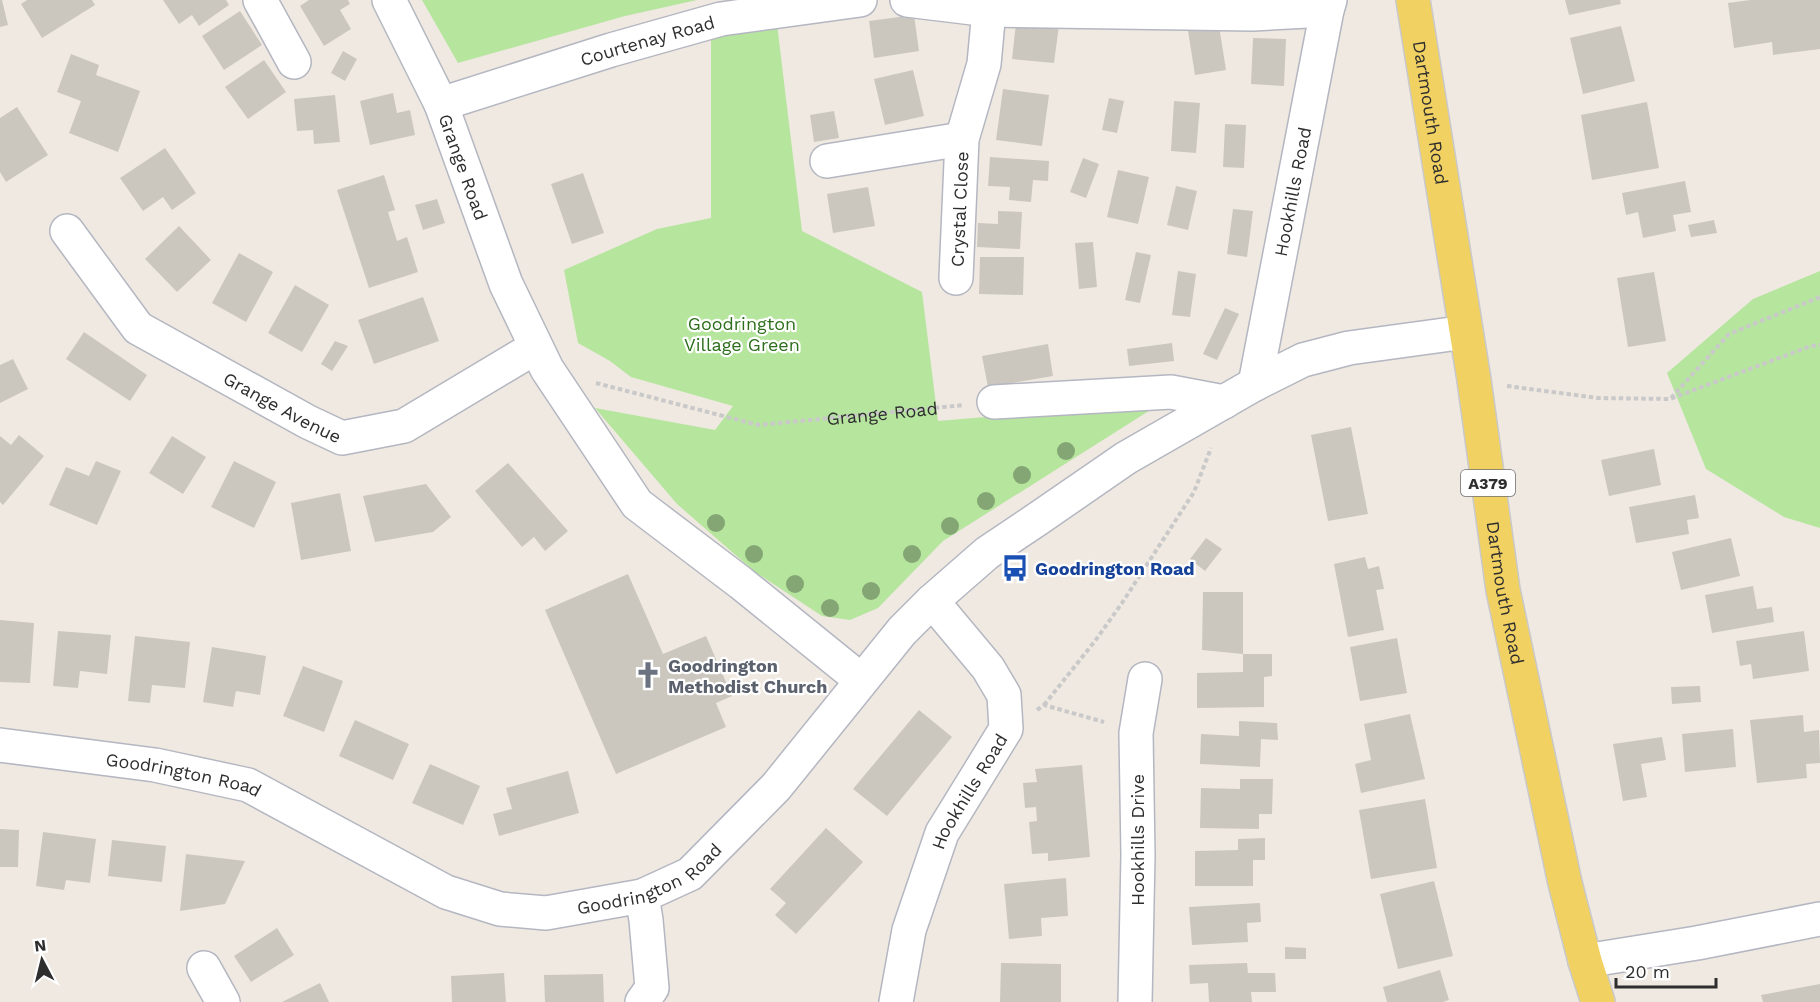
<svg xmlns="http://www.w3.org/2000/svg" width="1820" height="1002" font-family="'Work Sans',sans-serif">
	<rect width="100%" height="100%" fill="#efe9e1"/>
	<path fill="#b6e59e" d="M422,0H697L625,16L458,63Z
		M777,24L802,231L922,292L938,421L1163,402L943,541L878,608L850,620L822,616L755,572L677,504L595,408L715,430L733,406L631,377L610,361L578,343L564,270L657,229L711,218V34Z
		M1820,271V528L1784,517L1706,469L1667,373L1753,299Z"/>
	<path fill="#cbc7bf" d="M0,0H2L8,25L0,27Z
		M27,0H92L95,5L42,38L21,4Z
		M163,0H226L229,5L199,26L192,15L179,24Z
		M309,0H348L350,4L340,10L351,29L324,46L300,6Z
		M1565,0H1620L1621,4L1569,15Z
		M1750,0H1820V49L1773,55L1772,42L1734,48L1728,3Z
		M240,11L262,45L224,70L202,36Z
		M1017,14L1060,18L1054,63L1012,59Z
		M914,15L919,51L874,58L869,21Z
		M1219,26L1226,70L1195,75L1188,31Z
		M1621,26L1635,81L1583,94L1570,38Z
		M1253,38L1286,39L1284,86L1251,84Z
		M343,51L357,59L345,81L331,73Z
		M71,54L99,65L96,75L140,91L118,152L69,133L81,101L57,92Z
		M264,60L286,92L248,119L225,87Z
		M913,70L924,116L885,125L874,79Z
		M1003,89L1049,95L1042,146L996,140Z
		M393,93L397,113L410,110L415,135L370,145L360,101Z
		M335,95L340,142L314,144L313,130L297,131L294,99Z
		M1109,98L1124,101L1117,133L1102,130Z
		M1174,101L1200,103L1196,153L1171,151Z
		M1647,102L1659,168L1592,180L1581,115Z
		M17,107L48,155L6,182L0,172V118Z
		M834,111L839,138L814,142L810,115Z
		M1225,124L1246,125L1244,168L1223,167Z
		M165,148L196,193L172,210L163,197L143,211L120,178Z
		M990,157L1049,161L1048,181L1033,180L1031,202L1009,200L1010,187L988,186Z
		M1083,158L1099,164L1086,198L1070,192Z
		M1118,170L1149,177L1138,224L1107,217Z
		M583,173L604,233L572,244L551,184Z
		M384,175L395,210L388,212L397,241L407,237L418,272L369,288L337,190Z
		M1685,181L1691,212L1673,215L1676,231L1643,238L1638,212L1626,215L1622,193Z
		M1176,186L1197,191L1188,230L1167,225Z
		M868,187L875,226L833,233L827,194Z
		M437,199L445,223L423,230L415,205Z
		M1233,209L1253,211L1247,257L1227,254Z
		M998,211L1022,212L1020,249L977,247L978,223L998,224Z
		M1714,220L1717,233L1691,237L1688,225Z
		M179,226L211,260L177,292L145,259Z
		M1093,242L1097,287L1079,289L1075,243Z
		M1136,252L1151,255L1140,303L1125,300Z
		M239,253L273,272L246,322L212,303Z
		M980,257H1024L1023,295L979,294Z
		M1178,271L1196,274L1190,317L1172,315Z
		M1654,272L1666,341L1628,347L1617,278Z
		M295,285L329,305L302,352L268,333Z
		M423,297L439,341L374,364L358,320Z
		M1225,308L1239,314L1217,360L1203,354Z
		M84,332L147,375L130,401L66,359Z
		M335,341L348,346L332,371L321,364Z
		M1172,343L1174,361L1129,366L1127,349Z
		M1048,344L1053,376L988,387L982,356Z
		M13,359L28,389L0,403V365Z
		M1351,427L1368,514L1328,521L1311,435Z
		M19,435L44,456L3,505L0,502V436L11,445Z
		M172,436L206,457L183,494L149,473Z
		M1654,449L1661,485L1609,496L1601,460Z
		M96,461L121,471L97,525L49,505L66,467L89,476Z
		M234,461L276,482L254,528L211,507Z
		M508,463L568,531L545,551L534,537L522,547L475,491Z
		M426,484L451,517L433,532L375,542L363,496Z
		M340,493L351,551L301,560L291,503Z
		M1695,495L1699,518L1687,520L1689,534L1636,543L1629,507Z
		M1206,538L1222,549L1205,571L1190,559Z
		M1731,538L1740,576L1681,590L1672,552Z
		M1365,557L1368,569L1379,566L1384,589L1376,590L1384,630L1348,637L1334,564Z
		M628,574L663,654L706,636L732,696L716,703L726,727L616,774L545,610Z
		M1753,586L1757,609L1772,607L1774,622L1712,633L1705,595Z
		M1203,592H1243V654H1272V676L1264,677V707L1197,708V673L1243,672V654L1202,650Z
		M0,620L34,623L30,683L0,682Z
		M58,631L111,635L107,674L80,671L78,688L53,686Z
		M1804,631L1809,671L1753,679L1751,664L1740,666L1736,641Z
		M135,636L190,642L185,688L152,685L150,703L128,701Z
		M1397,638L1407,693L1360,701L1350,647Z
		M212,647L266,656L260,695L236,691L233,707L203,702Z
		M303,666L343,681L324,732L283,716Z
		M1700,686L1701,702L1672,704L1671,687Z
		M919,710L952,737L887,816L853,789Z
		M1410,714L1425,779L1361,793L1355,764L1371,760L1364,724Z
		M1803,715L1804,732L1819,730L1820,763L1806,764L1807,778L1757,783L1750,720Z
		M355,720L409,744L393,780L339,756Z
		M1239,721L1277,723L1278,740L1261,739L1260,767L1200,764L1201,734L1239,736Z
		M1733,729L1736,767L1685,772L1682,734Z
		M1662,737L1666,760L1641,764L1647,797L1623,801L1613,744Z
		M430,764L480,786L463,825L412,803Z
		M1082,765L1090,857L1048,861V853L1032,854L1029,822L1037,821L1036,807L1025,808L1023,783L1037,782L1035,769Z
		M568,771L579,813L499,836L493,814L512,809L506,788Z
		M1240,779H1273L1272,814H1259V829L1200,828L1201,788L1240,789Z
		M1425,799L1437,868L1371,879L1359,810Z
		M826,828L863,862L796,934L775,915L786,903L770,889Z
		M0,829L19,830L18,867H0Z
		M43,832L96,839L90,883L66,880L64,890L36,886Z
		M1265,838V860H1253V886H1195V851L1238,850V839Z
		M112,840L166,846L162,882L108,876Z
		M186,854L245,861L225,904L180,911Z
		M1066,878L1068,916L1041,918L1042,936L1009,939L1004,884Z
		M1434,881L1453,956L1398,969L1380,894Z
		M1260,903L1261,922L1247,923L1248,942L1192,945L1189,907Z
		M277,928L294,955L251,982L234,956Z
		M1285,947L1306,948V959H1285Z
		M1001,963L1061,964V1002H1000Z
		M1247,963L1248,973H1275L1276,992H1251L1252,1002H1209L1208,983L1190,984L1189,965Z
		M1440,970L1449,1000L1443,1002H1387L1383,987Z
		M504,973L506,1002H452L451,976Z
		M603,974L604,1002H545L544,975Z
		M320,983L329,1002H282Z
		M1820,984V1002H1763L1761,995Z"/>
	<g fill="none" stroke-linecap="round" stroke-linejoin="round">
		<defs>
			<g id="minor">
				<path d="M260,0L294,62"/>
				<path id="s2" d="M389,0L441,104L506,284L547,369L637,504L741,583L861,680"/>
				<path d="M907,0L989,10L1253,14L1327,10"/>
				<path id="s3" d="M441,104L611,50L721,19L860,0"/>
				<path d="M827,161L962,139"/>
				<path id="s4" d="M67,231L138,328L308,422L342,438L404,426L536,347"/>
				<path id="s5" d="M956,278L962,139L984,64L989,10"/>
				<path id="s6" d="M1255,384L1327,10L1330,0"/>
				<path d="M994,402L1171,392L1224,402"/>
				<path id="s7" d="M0,745L155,765L248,785L446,892L500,909L546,913L642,896L690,874L776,787L902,631L932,601L987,553L1039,518L1126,458L1255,384L1303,360L1349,348L1466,332"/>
				<path d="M642,896L646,920L652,988L642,1002"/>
				<path d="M1585,961L1697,943L1820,919"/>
				<path d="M204,968L223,1002"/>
				<path id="s8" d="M896,1002L909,930L942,833L1006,729L1004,695L988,668L932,601"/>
				<path d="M1135,1002L1138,855L1136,733L1145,679"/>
			</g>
			<g id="major">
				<path id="s9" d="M1413,0L1474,380L1503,590L1565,883L1585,961L1598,1002"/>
			</g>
		</defs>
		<use href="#minor" stroke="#b4b7c1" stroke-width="36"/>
		<use href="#major" stroke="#c9c9c9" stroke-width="36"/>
		<g stroke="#c9c9c9" stroke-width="4" stroke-dasharray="4.5 3" stroke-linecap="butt">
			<path id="s1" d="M596,383L758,425L964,405"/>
			<path d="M1507,386L1598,398L1670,399L1811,346L1820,345"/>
			<path d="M1671,398L1729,334L1820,297"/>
			<path d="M1044,705L1095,641L1122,603L1194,492L1211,448"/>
			<path d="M1037,710L1044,705L1104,722"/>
		</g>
		<use href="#minor" stroke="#fff" stroke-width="33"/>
		<use href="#major" stroke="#f2d163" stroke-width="33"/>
	</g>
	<g fill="#84a574">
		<circle cx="1066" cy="451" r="9"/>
		<circle cx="1022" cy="475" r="9"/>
		<circle cx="986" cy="501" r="9"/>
		<circle cx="716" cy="523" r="9"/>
		<circle cx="950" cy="526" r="9"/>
		<circle cx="754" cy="554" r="9"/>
		<circle cx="912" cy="554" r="9"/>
		<circle cx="795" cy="584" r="9"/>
		<circle cx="871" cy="591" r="9"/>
		<circle cx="830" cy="608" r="9"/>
	</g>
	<defs>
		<symbol id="bus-bare" viewBox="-9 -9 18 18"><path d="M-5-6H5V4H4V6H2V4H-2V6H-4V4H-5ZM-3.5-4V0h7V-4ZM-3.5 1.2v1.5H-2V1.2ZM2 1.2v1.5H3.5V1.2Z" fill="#1a4fb4" stroke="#fff" stroke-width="2.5" paint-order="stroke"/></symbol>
		<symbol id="church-bare" viewBox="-9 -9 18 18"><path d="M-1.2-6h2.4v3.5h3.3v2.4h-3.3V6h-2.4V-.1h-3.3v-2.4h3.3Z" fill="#6b7280" stroke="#fff" stroke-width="2.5" paint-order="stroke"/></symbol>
	</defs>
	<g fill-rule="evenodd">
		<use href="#bus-bare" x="996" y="549" width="38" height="38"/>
		<use href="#church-bare" x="629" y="656" width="38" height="38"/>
	</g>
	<g text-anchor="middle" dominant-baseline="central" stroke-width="4.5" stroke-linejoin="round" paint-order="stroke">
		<rect fill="#fff" stroke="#6d6d6d" stroke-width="1.5" x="1461" y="470" width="54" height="26" rx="4.5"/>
		<g font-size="16" font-weight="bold" fill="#2e2e2e">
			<text x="1488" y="483">A379</text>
		</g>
		<g font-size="18" fill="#2e2e2e" stroke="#fff">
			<text stroke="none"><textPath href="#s3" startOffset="216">Courtenay Road</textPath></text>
			<text stroke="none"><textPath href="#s9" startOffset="114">Dartmouth Road</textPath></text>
			<text stroke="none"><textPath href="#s2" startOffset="183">Grange Road</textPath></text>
			<text stroke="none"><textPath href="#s6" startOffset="196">Hookhills Road</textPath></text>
			<text stroke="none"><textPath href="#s5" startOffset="69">Crystal Close</textPath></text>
			<text stroke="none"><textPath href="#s4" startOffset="285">Grange Avenue</textPath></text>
			<text stroke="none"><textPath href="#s1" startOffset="292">Grange Road</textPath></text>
			<text stroke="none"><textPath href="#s9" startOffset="600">Dartmouth Road</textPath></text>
			<text stroke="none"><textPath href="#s7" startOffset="186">Goodrington Road</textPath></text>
			<text stroke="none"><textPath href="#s8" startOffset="225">Hookhills Road</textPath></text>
			<text transform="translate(1137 840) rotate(-90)">Hookhills Drive</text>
			<text stroke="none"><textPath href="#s7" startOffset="690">Goodrington Road</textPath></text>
		</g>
		<g font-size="18" fill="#2c6e1b" stroke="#fff">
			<text x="742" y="323">Goodrington<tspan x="742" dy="21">Village Green</tspan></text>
		</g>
		<g font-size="18" font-weight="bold" fill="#164399" stroke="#fff" text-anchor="start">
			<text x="1035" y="568">Goodrington Road</text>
		</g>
		<g font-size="18" font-weight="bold" fill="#5b616d" stroke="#fff" text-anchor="start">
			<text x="668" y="665">Goodrington<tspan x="668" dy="21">Methodist Church</tspan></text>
		</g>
	</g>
	<g transform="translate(42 960) rotate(353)" stroke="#ffffff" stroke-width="4.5" paint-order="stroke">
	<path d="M0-4.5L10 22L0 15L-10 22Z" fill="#2e2e2e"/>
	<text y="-9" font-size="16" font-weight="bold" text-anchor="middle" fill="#2e2e2e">N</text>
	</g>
	<path d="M1616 978v9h100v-9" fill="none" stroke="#2e2e2e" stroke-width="3"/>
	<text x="1625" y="978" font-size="18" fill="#2e2e2e" stroke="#ffffff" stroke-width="4.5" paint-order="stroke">20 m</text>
</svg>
